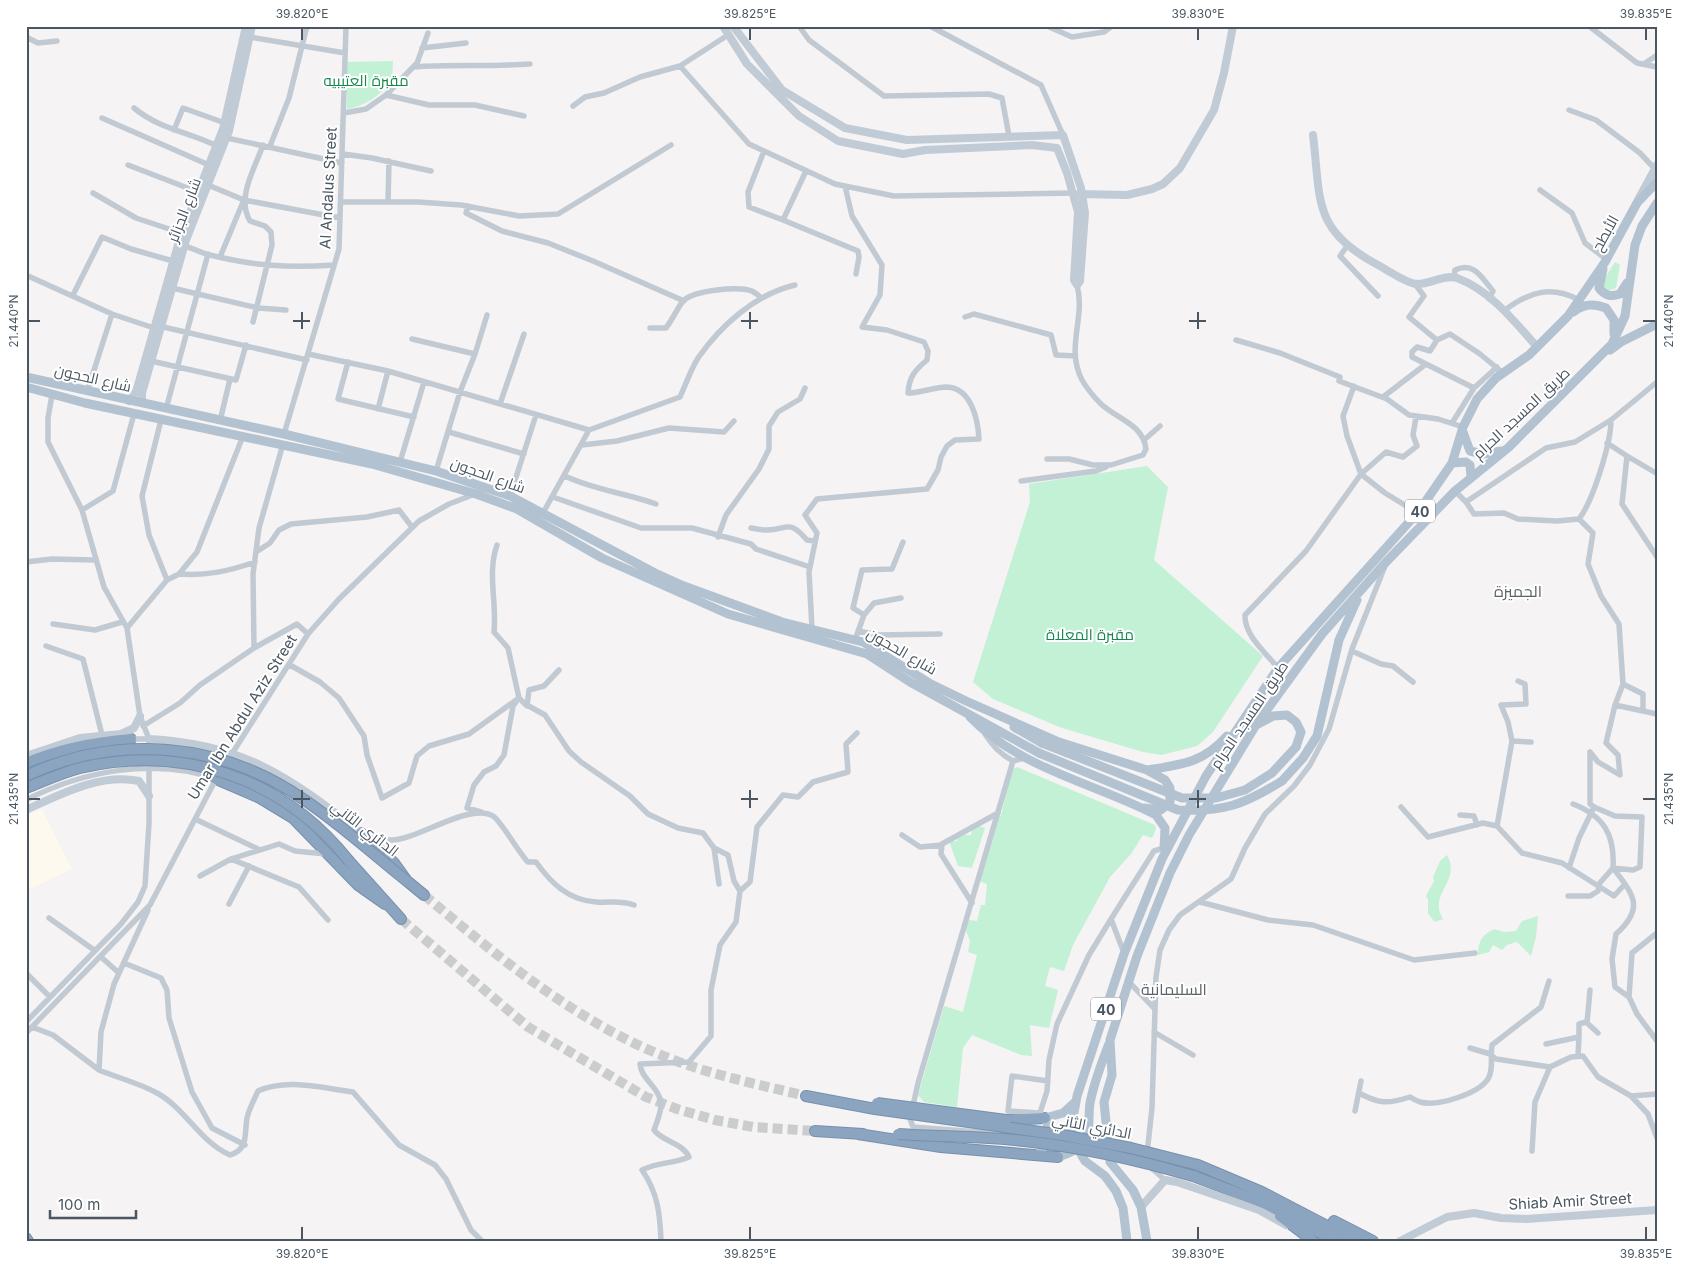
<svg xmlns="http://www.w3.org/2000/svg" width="1683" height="1267" font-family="Inter,Cairo,sans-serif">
	<rect width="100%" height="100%" fill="#f5f3f3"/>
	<path fill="#fdf9ef" d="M42,809L72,869L26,891V815Z"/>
	<path fill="#c3f1d5" d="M393,61L392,81C378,96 368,105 347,109V62Z
		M1615,262L1620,265L1616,288L1607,291L1603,288V281Z
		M1147,466L1168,487L1154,560L1263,656L1213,732L1197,746L1161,755L1143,752L1062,728L993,699L973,682L1030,502L1029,484Z
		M1017,767L1155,825L1156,829L1152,838L1143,835L1131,854L1110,877L1073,945L1064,971L1050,967L1045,986L1058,990L1049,1028L1030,1025L1032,1056L1021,1055L972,1035L963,1048L957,1107L924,1102L918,1095L944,1006L963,1012L977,955L968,952L970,941L965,928L969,920L977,921L981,905H985L987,884L979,881L997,815L1001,816L1011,770Z
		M979,826L985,828L972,868L958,866L949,841H957L958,835H971L972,828H977Z
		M1447,855C1462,881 1427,894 1443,919L1435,922L1428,914V899L1426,896L1434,881L1433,877L1440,861Z
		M1538,916L1536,937L1531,956L1517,942L1507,945L1502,950L1493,945L1489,952L1478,955C1479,940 1481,936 1494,929L1504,932L1516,931L1522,921Z"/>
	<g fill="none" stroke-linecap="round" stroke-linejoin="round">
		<path stroke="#caccce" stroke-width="10" stroke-dasharray="10 5" stroke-linecap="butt" d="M424,895C501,959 577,1023 671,1059C715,1076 761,1085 806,1096
			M401,919L528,1027L646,1097L677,1109L715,1120L753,1127L815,1131"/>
		<defs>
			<path id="highway" d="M26,763C61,748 94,742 131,739
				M216,779L260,798L293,818L358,885L385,904
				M361,833L394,863L407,881L424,895
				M349,861L401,919
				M806,1096L875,1109
				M1006,1120L1045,1118
				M815,1131L863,1134
				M858,1134L941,1147L1058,1157
				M1198,1165L1262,1192L1356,1241
				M1193,1176L1266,1204L1336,1241
				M1280,1216L1313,1241
				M1334,1221L1373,1241
				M26,1238L28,1241"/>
		</defs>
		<use href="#highway" stroke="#7690ad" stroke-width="12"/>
		<path stroke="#c1cad2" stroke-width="5.5" d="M799,26L809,40L884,96L989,94L1002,98L1009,136
			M930,26L1041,85L1063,135
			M1047,26L1072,37L1104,32L1112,26
			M1589,26L1637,63L1657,67
			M26,37L38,43L57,41
			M250,37L345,53
			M422,48L466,43
			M1644,64L1657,55
			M680,66L749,144L835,184L894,196L1073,193
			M413,67C452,64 491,67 530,64
			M386,95L429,105H475L524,116
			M573,106L585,97L604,93L640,77L680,66L728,35
			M134,108C161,130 187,131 217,146
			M1569,110L1596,120L1640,153L1654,168
			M344,113L366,109L386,95L417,63L428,33
			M102,118L209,165
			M174,130L183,108L225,123
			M227,138L342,163
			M270,146L289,98L307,26
			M764,151L748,192L749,207L783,220L806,171
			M343,154L372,158L431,171
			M128,165L198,192
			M208,185L244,200L340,218
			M1540,190L1572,213L1585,243L1606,259
			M93,193L136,218L181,233
			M341,202H418L461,205L519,216L558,214L671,145
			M388,202L389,161
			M468,206L466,213L502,231L548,243L593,261L684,301
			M783,220L858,251L859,257L856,274
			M184,246C193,248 201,253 210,255C255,266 288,268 334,265
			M1347,246L1340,256L1378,296
			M220,257L243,202
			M26,275L112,314L154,328
			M1454,277L1455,270C1474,261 1482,278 1493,291L1489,299
			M1415,284L1424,296L1409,317L1437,340
			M172,288L258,308L286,310
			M73,295L102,237L131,249L173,261
			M1505,310C1529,292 1551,285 1579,300
			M965,317L974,314L1051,335L1056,355L1075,356
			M253,322L272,245L271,232L265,226L250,221C236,198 255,168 263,145
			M159,326L307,360
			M650,328H666C672,320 677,309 683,301C694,290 739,286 752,291C756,293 759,296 762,298
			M412,339L475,354
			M1236,340L1280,353L1340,377L1339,381L1387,399L1409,415L1438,419L1463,427
			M308,354L388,371L589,430L680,397C686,384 691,369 698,358C721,325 756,294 795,285
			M151,361L236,380L246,345
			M348,362L338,399L414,417
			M1426,364L1412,357V352L1417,347L1430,351L1437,340L1450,334L1480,354L1503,373
			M1354,386L1343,416L1347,436L1361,474L1385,493L1418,513
			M87,392L112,314
			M1383,397L1426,364L1474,388
			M500,404L524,334
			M166,409L208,254
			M378,409L388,371
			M220,421L230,379
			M1452,423L1474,388L1497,367
			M449,432L524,454
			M284,434L339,249L346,26
			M1144,440L1160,426
			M1607,443L1627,456L1622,504L1657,557
			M582,445L617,441L669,428L724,432L734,421
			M1627,456L1656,473
			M1047,459H1069L1093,465H1111L1143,455L1146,449C1143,424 1117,419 1101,404C1095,398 1086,387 1082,380C1065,347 1086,318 1077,285
			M400,462L424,382
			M436,471L460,392L475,354L487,315
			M565,476C594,490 626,493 656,504
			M1021,481L1096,471L1106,467
			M1455,491L1466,502L1546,448L1575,442L1611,420L1657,382
			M510,496L536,415
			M553,497L641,528H692L751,544L756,549L810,567
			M1466,502L1474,514L1504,513L1518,519L1557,521L1579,519C1593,501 1611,443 1611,420
			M82,510L113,491L134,414
			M543,513L589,430
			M1579,519L1593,533L1588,564L1601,596L1619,624L1623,684L1615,705L1606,743L1618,755L1620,775L1598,762L1590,752
			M751,528C756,529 762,530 767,530C788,530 788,518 807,540L815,541
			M718,537L726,515L759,469L769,449V426L778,412L800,399L805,388
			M497,545C487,573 497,602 494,632L508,648L519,698L525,704L545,715L569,751L581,762L630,796L648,814L678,828L703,833L714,848L728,855L734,881L740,891L736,922L720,945L711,990V1036L689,1062L640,1064C641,1079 658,1086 661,1102C662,1110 657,1122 654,1130C663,1142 683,1143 689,1157C673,1164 658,1162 642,1170C658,1193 660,1214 661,1241
			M256,552L270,543L279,530L291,524L367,517L399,510L412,527
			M26,562L52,559L95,560
			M179,574C207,576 229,571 255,562
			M167,580L179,574L197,552L243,436
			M864,615L874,603L901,598
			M53,624L95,630L122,622
			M127,628L167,580L149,535L142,496L161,420
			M812,629L809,572L817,533L805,515L817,499L927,489L938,470L941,457L947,446L955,440L979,439C978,419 971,388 947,387C934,387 921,393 908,393C909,377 915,370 927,360L928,351L924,342L887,330L862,327L880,295L882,265L852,216L845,186
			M858,631L878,635L940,634
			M855,640L864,615L853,608L862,570L892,569L903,542
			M46,646L83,659L102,735
			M254,648L253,574L259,528L283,444
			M1352,651L1381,664L1393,666L1413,682
			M290,665L320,682L339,698L364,736L367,755L382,798L409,783L417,756L429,746L469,734L519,698
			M1278,668C1266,653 1244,635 1245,615L1306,551L1361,474L1386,452L1403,457L1417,446L1413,435L1416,417
			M1623,684L1643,694V711
			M1615,705L1657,714
			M527,706L529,690L544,686L559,670
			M143,726L180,703L200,685L254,648L297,624L308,634
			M985,734C993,746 1000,754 1013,761L1024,758
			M131,739H149
			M1512,741L1531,742
			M1013,761L918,1083L910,1119L913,1127L1044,1137
			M26,800C82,771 155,757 216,779
			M1573,804C1604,816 1615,835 1613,868L1598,885
			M1401,807L1428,837L1483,823L1497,826L1522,853L1562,863L1614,896L1625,884
			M1594,807L1615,816L1642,817L1640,867L1633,870L1613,868C1634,895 1645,908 1616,934L1612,959L1615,987L1629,997L1637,1014L1657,1041
			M481,812L467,808L474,785L484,772L496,766L504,755L513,706L516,702
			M1460,815L1474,816L1477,825
			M195,819L258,849
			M1497,826L1512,741L1508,722L1501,705L1526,704L1525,684L1518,681
			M366,834C374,836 384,840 392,840C417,840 470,802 493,816C502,822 518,852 528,862H536C551,883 568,900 596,902C610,903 620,900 634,905
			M902,835L920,847L942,845
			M714,848L719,884
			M231,859L299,887L328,920
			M1569,868L1579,838L1594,807L1590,804V752
			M200,876L231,859L279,844L295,851L326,854
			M740,891L750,882L757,827L783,795L798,797L813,782L848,772L846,744L857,733
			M1568,896H1590L1598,891L1599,886
			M1200,902L1268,920L1313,925L1414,960L1475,953
			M972,903L941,854L942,844L998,813
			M229,904L249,866
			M49,918L94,950
			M1124,953L1111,919L1154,851L1164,848
			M101,957L119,973
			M124,963L161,978L167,990L169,1018L192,1092L212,1128L245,1145
			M26,973L50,997
			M1129,982L1154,1008
			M1629,997L1632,953L1657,933
			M26,1022L121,924L138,902L145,886L149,823V739L140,716L127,628L104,587L82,510L48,442V418L52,395
			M1587,1023L1590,990
			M32,1027L53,1035L99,1070L101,1032L114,984L148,910
			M1154,1032L1193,1055
			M26,1033L150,905L216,779L308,634L339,599L419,521L449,504L475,494
			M1579,1037V1024L1586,1022L1598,1033
			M1546,1044L1579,1037L1578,1056
			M1470,1048L1490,1054L1496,1059L1550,1067L1571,1057L1583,1056L1598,1077L1631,1096L1648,1114L1657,1138
			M99,1070C118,1078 139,1083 157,1093C185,1108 200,1142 230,1155C249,1149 244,1135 247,1118C249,1109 254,1100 258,1091C288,1078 321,1088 353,1092L399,1145L435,1165L446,1179L471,1230L482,1241
			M1359,1093C1379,1104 1388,1104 1410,1097C1413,1099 1417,1101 1420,1102C1437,1107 1478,1094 1488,1079C1494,1069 1490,1056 1492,1045L1541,1007L1549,981
			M1631,1096L1657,1094
			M1355,1111L1361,1081
			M1040,1113L1008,1111L1012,1076L1048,1081
			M1045,1118L1040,1113L1047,1091L1049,1060L1057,1024L1089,955L1111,919
			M1532,1151L1535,1102L1550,1067
			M1147,1154L1152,1108L1156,977L1160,950L1169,930L1180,915L1231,879L1245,848L1265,814L1294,786L1310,765L1329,729L1352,649L1385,566
			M1148,1165L1165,1180"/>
		<path stroke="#c1cbd6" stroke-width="8" d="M723,26L747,64L799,116L838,141L903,154L925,150L1032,145L1057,148L1067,173L1078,212L1074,280L1077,285L1080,281L1085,213L1081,188L1063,135L907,140L845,128L782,90L733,26
			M1313,135C1321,201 1312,230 1378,265C1389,271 1400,279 1412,283C1425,288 1443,273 1457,278C1490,290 1515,322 1537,347
			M1078,194L1127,195L1152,189L1163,184L1180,168L1214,110L1224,73L1233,26
			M1638,200L1657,165
			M129,401L136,392L180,238L223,129L246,26
			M142,403V393L186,240L229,131L252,26
			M149,739C243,744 289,776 361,833
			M26,756L80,738L121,734L134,728L140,716
			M26,810C61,794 101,773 139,781L149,796
			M1141,1207L1165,1180L1177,1182L1259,1210L1286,1225
			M1400,1241L1447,1217L1474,1213L1501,1218L1526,1219L1657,1210"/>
		<path stroke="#b3c2d1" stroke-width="9" d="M1603,269L1599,288C1605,296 1611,297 1620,294L1627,283
			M1573,312C1584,304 1593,303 1606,308L1614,320V334
			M1610,350L1621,342L1657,324
			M26,377L284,434L436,471L510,496L655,573L684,586L782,622L863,642L931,684L966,701L1059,742L1147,770L1165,780L1170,788V802L1161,810L1144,808
			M26,387L85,403L372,464L476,494L517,509L602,558L728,614L867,654L910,682L1039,753
			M1463,432L1470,451L1483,454L1501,451
			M1452,463L1466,462L1470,465L1471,477
			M970,717C1020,769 1094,783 1156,815L1165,828L1164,849
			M1258,724L1273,716L1287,715L1296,722L1301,732L1296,747
			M1014,727L1042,743
			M1147,770C1181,765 1203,763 1227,736
			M1282,781L1303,758L1317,736L1339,640L1357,600
			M1037,1155C1049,1144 1052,1133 1045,1118L1063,1113L1074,1103
			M1058,1157C1067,1154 1078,1150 1084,1141C1091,1130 1088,1116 1090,1103C1094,1083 1101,1064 1109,1044
			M1127,1241L1123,1208L1116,1191L1105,1176L1085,1161L1073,1141L1072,1124L1077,1096L1124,954L1162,859L1206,776L1278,668L1419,511L1452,463L1463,427L1477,399L1496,378L1529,355L1568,316L1605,262L1637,203L1657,182
			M1147,1241L1141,1207L1133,1190L1110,1162L1104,1102L1112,1075L1110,1040L1137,956L1170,873L1189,835L1256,725L1322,634L1386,562L1455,491L1509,447L1612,344L1625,316L1635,245L1642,226L1657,203"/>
		<use href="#highway" stroke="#8ba5c1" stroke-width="10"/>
		<defs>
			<path id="highway-bridge" d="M26,776C116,733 221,742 303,799C339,823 373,854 407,881
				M26,788C44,781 61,773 80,768C184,744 283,778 349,861
				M877,1103L1006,1120
				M875,1109L1062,1135L1131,1148L1198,1165
				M898,1134C940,1137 982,1136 1024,1141C1081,1147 1138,1160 1193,1176"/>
		</defs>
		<use href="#highway-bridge" stroke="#7690ad" stroke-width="12" stroke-linecap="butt"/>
		<path stroke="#b3c2d1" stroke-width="9" d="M1042,743L1182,798H1216L1245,790L1272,773L1296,747
			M1039,753L1178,810C1224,812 1243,805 1282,781"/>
		<use href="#highway-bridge" stroke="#8ba5c1" stroke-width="10"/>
	</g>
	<path fill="none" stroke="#4a5661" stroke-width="2" d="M302,28V40M750,28V40M1198,28V40M1646,28V40M302,312V329M750,312V329M1198,312V329M28,321H40M293,321H310M741,321H758M1189,321H1206M1643,321H1656M302,790V808M750,790V808M1198,790V808M28,799H40M293,799H310M741,799H758M1189,799H1206M1643,799H1656M302,1227V1240M750,1227V1240M1198,1227V1240M1646,1227V1240"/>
	<g text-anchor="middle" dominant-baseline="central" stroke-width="4" stroke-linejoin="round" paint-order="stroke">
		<g fill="#fff" stroke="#808990" stroke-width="1">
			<rect x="1405" y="499.5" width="30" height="23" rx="4"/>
			<rect x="1091" y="997.5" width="30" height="23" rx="4"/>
		</g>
		<g font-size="14" font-weight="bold" fill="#4a5661">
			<text x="1420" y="511">40</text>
			<text x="1106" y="1009">40</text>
		</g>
		<g font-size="15" fill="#17864f" stroke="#fff">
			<text x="366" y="80">مقبرة العتيبيه</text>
			<text x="1090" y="634">مقبرة المعلاة</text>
		</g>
		<g font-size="15" fill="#4a5661" stroke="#fff">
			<text transform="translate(328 188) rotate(-87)">Al Andalus Street</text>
			<text transform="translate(184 210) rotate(-69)">شارع الجزائر</text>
			<text transform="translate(1605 233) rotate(-61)">الأبطح</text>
			<text transform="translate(93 378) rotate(13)">شارع الحجون</text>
			<text transform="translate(1521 413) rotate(-43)">طريق المسجد الحرام</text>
			<text transform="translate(488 475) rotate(20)">شارع الحجون</text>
			<text transform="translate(902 651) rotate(30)">شارع الحجون</text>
			<text transform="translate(1249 715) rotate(-56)">طريق المسجد الحرام</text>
			<text transform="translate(242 717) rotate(-58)">Umar Ibn Abdul Aziz Street</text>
			<text transform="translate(365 828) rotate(38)">الدائري الثاني</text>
			<text transform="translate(1092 1126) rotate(11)">الدائري الثاني</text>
			<text transform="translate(1570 1201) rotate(-3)">Shiab Amir Street</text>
		</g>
		<g font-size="16" fill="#5f6368" stroke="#fff">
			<text x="1518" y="591">الجميزة</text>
			<text x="1174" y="989">السليمانية</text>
		</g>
	</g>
	<rect width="1683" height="1267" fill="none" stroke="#ffffff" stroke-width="55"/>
	<path d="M50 1210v8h86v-8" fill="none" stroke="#4a5661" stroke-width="2.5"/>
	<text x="58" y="1210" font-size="15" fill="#4a5661" stroke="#ffffff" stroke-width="4" paint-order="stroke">100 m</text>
	<rect x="28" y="28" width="1628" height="1212" fill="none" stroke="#4a5661" stroke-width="2"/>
	<g font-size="12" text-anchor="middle" fill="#4a5661">
		<text x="302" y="18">39.820°E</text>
		<text x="750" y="18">39.825°E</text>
		<text x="1198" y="18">39.830°E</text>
		<text x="1646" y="18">39.835°E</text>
		<text transform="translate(14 321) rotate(-90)" y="4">21.440°N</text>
		<text transform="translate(1669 321) rotate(-90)" y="4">21.440°N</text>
		<text transform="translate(14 799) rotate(-90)" y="4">21.435°N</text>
		<text transform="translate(1669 799) rotate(-90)" y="4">21.435°N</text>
		<text x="302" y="1258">39.820°E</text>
		<text x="750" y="1258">39.825°E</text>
		<text x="1198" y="1258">39.830°E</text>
		<text x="1646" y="1258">39.835°E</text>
	</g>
</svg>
